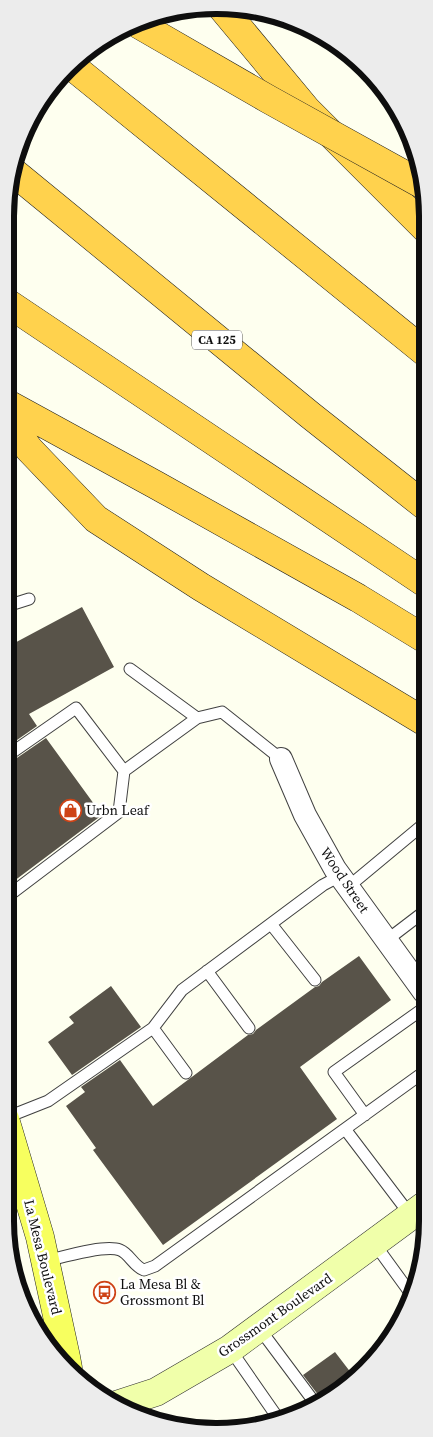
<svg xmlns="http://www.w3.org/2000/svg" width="433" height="1437" font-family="'Source Serif 4',serif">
	<rect width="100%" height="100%" fill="#feffef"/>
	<path fill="#585349" d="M82,607L114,667L29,714L37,726L7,747V647Z
		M46,738L102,815L6,887L7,763L11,762Z
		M359,956L391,1000L300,1067L337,1119L163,1245L93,1150L96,1148L66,1106L85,1092L81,1087L120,1060L153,1106L248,1035L253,1034L256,1030L315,987L319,986L322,982Z
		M111,986L141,1027L72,1075L48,1042L74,1023L69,1017Z
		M335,1352L355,1378L345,1388L322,1400L303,1375Z"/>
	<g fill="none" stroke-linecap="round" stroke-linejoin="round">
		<defs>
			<path id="lane" d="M7,606L29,599
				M197,718L222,712L281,759
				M124,771L197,718L130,669
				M348,887L425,823
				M6,895L12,893L119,812L124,771L76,708L7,756
				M271,924L315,980
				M387,940L425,911
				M207,971L249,1028
				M153,1028L182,990L323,885L340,876
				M365,1115L334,1072L424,1008
				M5,1118L48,1101L153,1028L186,1073
				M345,1129L411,1216
				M374,1243L411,1294
				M46,1261C63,1257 105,1244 120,1250C130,1254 133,1266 144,1270L155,1266L424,1072
				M259,1328L315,1403
				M230,1349L280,1421"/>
			<path id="street" d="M281,759L305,815L335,869L424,992"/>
			<path id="secondary" d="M116,1405L156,1392L230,1349L424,1206"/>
			<path id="primary" d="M5,1119L40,1237L66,1357L68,1368"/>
			<path id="highway" d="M223,9L307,110L426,229
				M73,67L426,353
				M11,170L310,415L425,506
				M9,304L425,583
				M8,404L156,485L358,598L425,639
				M8,420L29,449L96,519L201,587L425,722"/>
		</defs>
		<use href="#lane" stroke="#414141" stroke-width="13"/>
		<use href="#street" stroke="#414141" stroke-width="24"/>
		<use href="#secondary" stroke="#303030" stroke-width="29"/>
		<use href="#primary" stroke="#1f1f1f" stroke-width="29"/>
		<use href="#highway" stroke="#1f1f1f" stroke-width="29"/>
		<use href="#lane" stroke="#fff" stroke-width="11"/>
		<use href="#street" stroke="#fff" stroke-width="22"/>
		<use href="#secondary" stroke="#f0ffaa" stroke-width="28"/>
		<use href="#primary" stroke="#f7ff5f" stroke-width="28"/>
		<use href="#highway" stroke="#ffd24d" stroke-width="28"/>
		<defs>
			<path id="highway-bridge" d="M138,24L268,99L425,186"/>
		</defs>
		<use href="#highway-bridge" stroke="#1f1f1f" stroke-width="29" stroke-linecap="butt"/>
		<use href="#highway-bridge" stroke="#ffd24d" stroke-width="28"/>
	</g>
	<defs>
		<symbol id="shop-ring" viewBox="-11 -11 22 22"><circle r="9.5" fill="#fff" stroke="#ce4316" stroke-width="1.5"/><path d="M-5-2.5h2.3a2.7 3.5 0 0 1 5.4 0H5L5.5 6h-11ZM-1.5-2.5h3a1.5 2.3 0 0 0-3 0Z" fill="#ce4316"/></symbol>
		<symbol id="bus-ring" viewBox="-11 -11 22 22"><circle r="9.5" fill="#fff" stroke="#ce4316" stroke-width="1.5"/><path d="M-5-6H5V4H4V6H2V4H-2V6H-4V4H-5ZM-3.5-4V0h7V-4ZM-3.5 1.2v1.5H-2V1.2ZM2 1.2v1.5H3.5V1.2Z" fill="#ce4316"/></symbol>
	</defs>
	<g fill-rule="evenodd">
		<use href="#shop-ring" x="58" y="798" width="25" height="25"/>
		<use href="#bus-ring" x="92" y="1280" width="25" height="25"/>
	</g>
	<g text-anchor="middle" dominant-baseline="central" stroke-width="5" stroke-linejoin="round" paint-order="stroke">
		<rect fill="#fff" stroke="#565656" stroke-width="1" x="192" y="330.5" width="50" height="19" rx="4"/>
		<g font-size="12" font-weight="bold" fill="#0e0e0e">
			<text x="217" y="340">CA 125</text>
		</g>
		<g font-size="14" fill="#0e0e0e" stroke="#fff" text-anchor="start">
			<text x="86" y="810">Urbn Leaf</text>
			<text x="120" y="1284">La Mesa Bl &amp;<tspan x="120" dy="16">Grossmont Bl</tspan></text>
		</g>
		<g font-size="14" fill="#0e0e0e" stroke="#fff">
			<text transform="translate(345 880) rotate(56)">Wood Street</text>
			<text transform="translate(43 1257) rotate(76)">La Mesa Boulevard</text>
			<text transform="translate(275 1315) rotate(-35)">Grossmont Boulevard</text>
		</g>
	</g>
	<path d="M0 0H433V1437H0ZM216 14H217A202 202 0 0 1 419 216V1221A202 202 0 0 1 217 1423H216A202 202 0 0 1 14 1221V216A202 202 0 0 1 216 14Z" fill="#ececec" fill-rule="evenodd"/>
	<path fill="none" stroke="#0e0e0e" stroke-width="6" d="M216 14H217A202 202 0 0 1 419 216V1221A202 202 0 0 1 217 1423H216A202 202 0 0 1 14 1221V216A202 202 0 0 1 216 14Z"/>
</svg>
